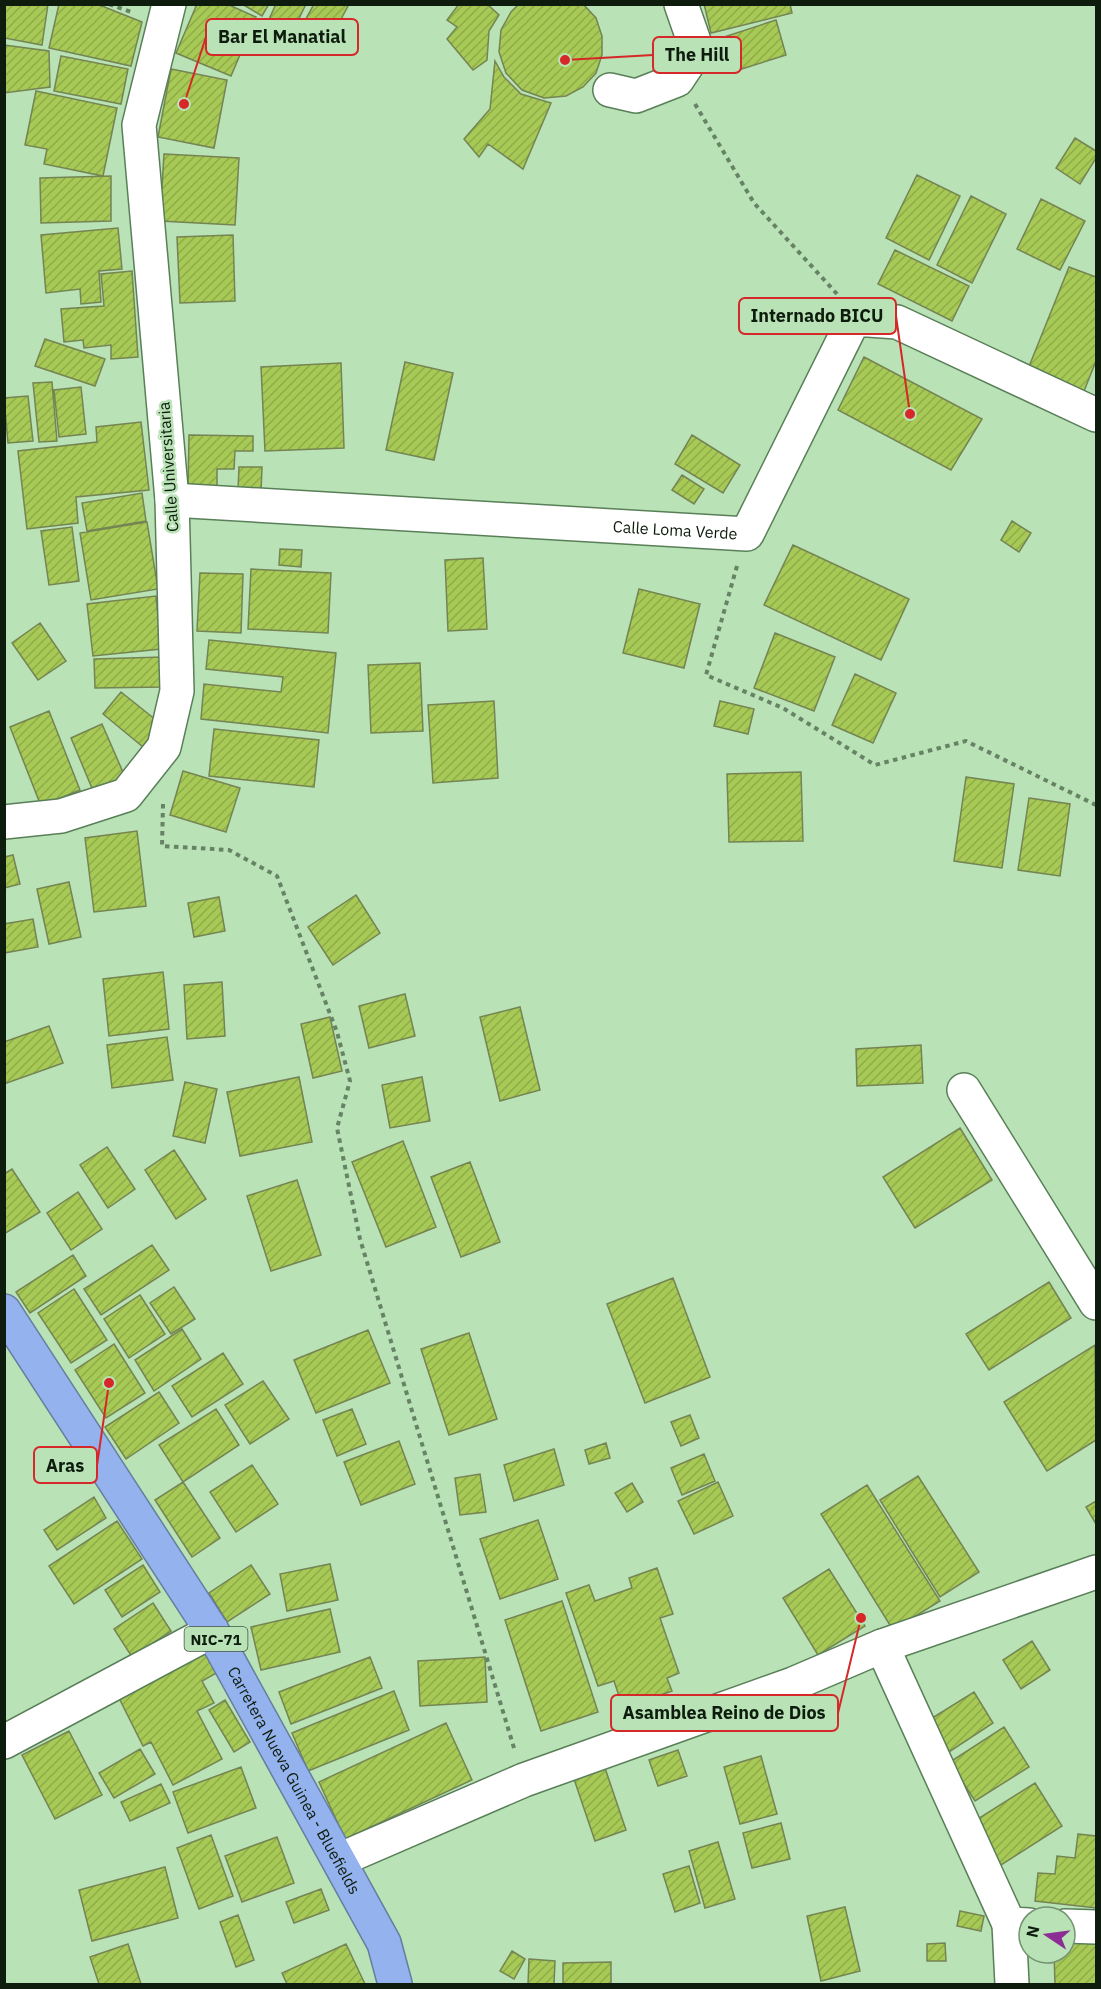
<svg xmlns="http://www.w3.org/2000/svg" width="1101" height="1989" font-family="'IBM Plex Sans',sans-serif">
	<defs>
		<pattern id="building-hatch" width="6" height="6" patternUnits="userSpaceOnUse" patternTransform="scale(1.5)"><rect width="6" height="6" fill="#a7c955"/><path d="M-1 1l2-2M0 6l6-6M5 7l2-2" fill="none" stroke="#8fac49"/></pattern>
	</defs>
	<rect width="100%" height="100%" fill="#b9e2b6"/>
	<path fill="url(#building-hatch)" stroke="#748453" stroke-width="1.5" d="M4,4H48L42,45L4,38Z
		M59,4H97L142,22L131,66L49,48Z
		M197,4H227L256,17L231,76L176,53Z
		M242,4H269L262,16Z
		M276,4H306L290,37L266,26Z
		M314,4H349L329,42L301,28Z
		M459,4H487L499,15L489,31L487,60L473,70L447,39L457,27L447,20Z
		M519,4H583L596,18L602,36V55L596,73L583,87L566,96L544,98L522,90L506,73L499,52L501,30L511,12Z
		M704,4H790L792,13L711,33Z
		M776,20L786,55L732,72L721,38Z
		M4,45L49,51L50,87L4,93Z
		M61,56L128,69L121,104L54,91Z
		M495,61L504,77L521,94L551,103L523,169L488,144L479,157L464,139L490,109Z
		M171,69L227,80L214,148L158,137Z
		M36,91L117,108L103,176L44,164L47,149L25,145Z
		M1075,138L1096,151V158L1080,184L1056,168Z
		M164,154L239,158L235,225L160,221Z
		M917,175L960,196L929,260L886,238Z
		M111,176V221L41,223L40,178Z
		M971,196L1006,214L972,283L937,265Z
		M1041,199L1085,221L1060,270L1017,249Z
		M118,228L122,269L99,271L101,302L81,304L80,289L46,293L41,235Z
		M233,235L235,301L180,303L177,237Z
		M895,250L969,286L952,321L878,284Z
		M1069,267L1096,277V361L1084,391L1028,369Z
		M132,271L138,357L111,359V345L84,348L83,340L64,342L61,309L104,306L101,274Z
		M45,339L105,359L95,386L35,366Z
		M864,357L982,419L951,470L838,410Z
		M405,362L453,373L434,460L386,450Z
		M341,363L344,448L265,451L261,367Z
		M52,382L57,441L39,442L33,383Z
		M81,387L86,434L59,437L54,390Z
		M28,396L33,441L8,443L4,398Z
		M141,422L149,490L76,497L78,523L27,529L18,451L97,442L96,427Z
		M189,435L253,436V451H235L234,469H217V489H188Z
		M692,435L740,465L723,493L675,464Z
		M239,467H262L261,492L238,491Z
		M682,475L704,489L694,504L672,490Z
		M142,493L146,521L87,531L82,503Z
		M1012,521L1031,533L1019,552L1001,540Z
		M147,522L158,589L91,600L80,533Z
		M72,527L79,581L49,585L41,531Z
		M793,545L909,599L881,660L764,605Z
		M280,549L302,550L301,567L279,565Z
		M483,558L487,629L448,631L445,560Z
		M251,569L331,573L328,633L248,629Z
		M200,573L243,574L241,633L197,631Z
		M639,589L700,604L684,668L623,653Z
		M156,596L161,649L93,656L87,604Z
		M40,623L66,661L38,680L12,643Z
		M775,633L835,657L814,711L754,688Z
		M209,640L336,653L328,733L201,719L204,684L281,692L283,677L206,669Z
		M163,657L164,687L95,688L94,659Z
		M420,663L423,731L371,733L368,665Z
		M855,674L896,693L873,743L832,725Z
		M121,692L161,724L143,747L103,714Z
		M494,701L498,778L433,783L428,705Z
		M720,701L754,709L748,734L714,726Z
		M49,711L80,790L41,806L10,727Z
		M102,724L126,779L94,793L71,738Z
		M214,729L319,740L314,787L209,776Z
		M183,771L240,788L226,832L170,815Z
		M801,772L803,841L729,842L727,774Z
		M966,777L1014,784L1002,868L954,861Z
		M1029,798L1070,804L1060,876L1018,870Z
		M137,831L146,906L94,912L85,838Z
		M13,855L20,884L4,888V857Z
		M69,882L81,937L49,944L37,889Z
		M356,895L380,933L333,965L308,927Z
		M219,897L225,931L194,937L188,903Z
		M33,919L38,947L4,953V924Z
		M163,972L169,1029L109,1036L103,979Z
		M222,982L225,1036L187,1039L184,985Z
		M405,994L415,1036L369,1048L359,1006Z
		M520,1007L540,1090L500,1101L480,1017Z
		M330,1017L342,1071L313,1078L301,1024Z
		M49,1026L63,1063L4,1084V1042Z
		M167,1037L173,1080L112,1088L107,1045Z
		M921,1045L923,1083L857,1086L856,1049Z
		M299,1077L312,1142L240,1156L227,1092Z
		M422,1077L430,1121L390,1128L382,1085Z
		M185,1082L217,1089L205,1143L173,1136Z
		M960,1128L992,1180L915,1228L883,1177Z
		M403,1141L436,1227L386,1247L352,1162Z
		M107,1147L135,1189L108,1208L80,1165Z
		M174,1150L206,1199L176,1219L145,1170Z
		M470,1162L500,1242L461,1257L431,1177Z
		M12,1169L40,1212L4,1234V1174Z
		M297,1180L321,1255L271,1271L247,1196Z
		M78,1192L102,1229L71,1250L47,1213Z
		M152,1245L169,1270L101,1315L84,1289Z
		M73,1255L86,1276L30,1313L16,1292Z
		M673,1278L710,1377L645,1403L607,1304Z
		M1049,1282L1071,1318L989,1370L966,1334Z
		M174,1287L195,1319L171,1334L150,1303Z
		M74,1289L107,1340L71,1363L38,1313Z
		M140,1295L165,1334L129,1358L104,1319Z
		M182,1329L201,1359L154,1391L135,1360Z
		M368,1330L390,1383L316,1413L294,1360Z
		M469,1333L497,1419L449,1435L421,1349Z
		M114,1344L145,1393L106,1418L75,1370Z
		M1095,1345L1096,1440L1047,1471L1004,1402Z
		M223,1353L243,1384L192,1417L172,1386Z
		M263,1381L289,1419L250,1444L225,1405Z
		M159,1392L179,1423L126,1459L105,1427Z
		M216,1409L239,1445L183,1482L159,1445Z
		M352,1409L366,1444L337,1456L323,1420Z
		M690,1415L699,1438L681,1446L671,1422Z
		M399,1441L415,1484L361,1505L344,1462Z
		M606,1443L610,1458L589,1464L585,1450Z
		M554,1449L564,1485L514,1501L504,1465Z
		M704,1454L715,1481L682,1495L671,1468Z
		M252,1465L278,1504L236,1532L210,1492Z
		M480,1474L486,1512L460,1515L455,1478Z
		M918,1476L979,1572L940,1597L880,1500Z
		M183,1482L220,1538L192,1557L155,1500Z
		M718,1482L733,1516L694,1534L678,1501Z
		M632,1483L643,1502L627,1512L615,1493Z
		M867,1485L940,1601L893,1630L821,1514Z
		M94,1497L106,1518L57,1550L44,1530Z
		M1096,1501V1524L1086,1507Z
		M538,1520L558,1579L500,1599L480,1539Z
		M117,1521L142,1559L74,1604L49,1566Z
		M330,1564L338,1600L287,1611L280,1574Z
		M143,1565L160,1592L122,1617L105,1590Z
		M251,1565L270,1594L227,1622L209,1593Z
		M657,1568L673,1614L660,1618L679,1673L667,1678L672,1691L623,1708L614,1681L598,1686L566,1593L589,1585L595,1601L632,1588L629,1578Z
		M829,1569L865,1626L818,1655L783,1598Z
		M562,1601L598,1712L541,1731L505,1620Z
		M153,1603L171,1631L132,1657L114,1629Z
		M330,1609L340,1652L261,1670L251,1627Z
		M1032,1641L1050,1670L1021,1689L1003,1660Z
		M210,1651L220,1671L202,1681L214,1703L197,1711L222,1759L173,1785L151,1742L143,1746L119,1698Z
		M370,1657L382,1688L291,1724L279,1692Z
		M485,1657L487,1702L420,1706L418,1661Z
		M394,1691L409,1730L308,1771L292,1733Z
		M974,1692L993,1723L949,1752L929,1720Z
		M225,1700L250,1742L234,1752L209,1710Z
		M446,1723L472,1780L345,1839L319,1782Z
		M1004,1727L1029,1767L975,1801L950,1762Z
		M69,1731L102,1795L55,1819L22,1755Z
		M140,1749L155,1774L114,1798L99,1773Z
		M678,1750L687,1776L658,1786L649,1760Z
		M761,1756L777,1814L740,1824L724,1767Z
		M241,1767L256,1808L188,1833L173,1792Z
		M605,1768L626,1830L595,1841L574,1779Z
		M1035,1783L1062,1826L1001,1865L973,1822Z
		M161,1784L170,1803L130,1821L121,1802Z
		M781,1823L790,1859L752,1868L743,1833Z
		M1078,1834L1096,1836V1908L1035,1901L1038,1873L1055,1874L1057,1856L1075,1858Z
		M211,1835L233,1896L199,1909L177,1848Z
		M277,1837L294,1883L242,1902L225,1856Z
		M718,1842L735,1899L705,1908L689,1851Z
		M689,1866L700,1903L675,1912L663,1874Z
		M165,1867L178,1918L92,1941L79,1890Z
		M321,1889L329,1910L294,1923L286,1902Z
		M845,1907L860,1971L821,1981L807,1916Z
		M960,1911L984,1916L981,1931L957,1926Z
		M238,1915L254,1960L236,1967L220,1922Z
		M1096,1940V1984H1055L1054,1953H1065V1942Z
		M945,1943L946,1961H927V1944Z
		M128,1944L141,1984H99L90,1957Z
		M346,1944L365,1984H287L282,1973Z
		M512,1951L525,1959L514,1979L500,1971Z
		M529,1959L555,1961L554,1984H528Z
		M611,1962V1984H563V1963Z"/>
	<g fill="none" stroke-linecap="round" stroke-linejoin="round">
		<defs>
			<g id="minor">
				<path d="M610,90L636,96L677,80L697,50L681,4"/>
				<path id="s1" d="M172,500L747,534L854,319L897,322L1096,415"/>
				<path d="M4,822L61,816L126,795L164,747L177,691L172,500L139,125L169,4"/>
				<path d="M964,1090L1096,1303"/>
				<path d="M882,1646L1009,1924L1029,1925"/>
				<path d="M4,1742L212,1631"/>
				<path d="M339,1860L524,1780L793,1684L882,1646L1096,1572"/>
				<path d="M1009,1924L1012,1984"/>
				<path d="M1065,1926L1096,1927"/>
			</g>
			<g id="highway">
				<path id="s2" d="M4,1311L212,1631L384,1943L395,1984"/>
			</g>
		</defs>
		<use href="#minor" stroke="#597f58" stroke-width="36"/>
		<use href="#highway" stroke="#657e9f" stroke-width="36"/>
		<path stroke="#678365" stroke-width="4" stroke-dasharray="4.5 4.5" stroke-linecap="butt" d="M109,4L134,13
			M695,104L754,203L837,294
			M737,566L706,675L783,708L875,765L966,741L1096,805
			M163,804L162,846L229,850L277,876L337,1032L350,1081L337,1128L360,1239L514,1748"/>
		<use href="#minor" stroke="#fff" stroke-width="33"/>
		<use href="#highway" stroke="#94b2ed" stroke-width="33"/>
	</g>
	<g text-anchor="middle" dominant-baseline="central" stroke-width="5" stroke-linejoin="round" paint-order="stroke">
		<rect fill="#b9e2b6" stroke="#415740" stroke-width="1.5" x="184.5" y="1627" width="63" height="24" rx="4.5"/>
		<g font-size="15" font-weight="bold" fill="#0d1c0d">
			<text x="216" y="1639">NIC-71</text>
		</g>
		<g font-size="16" fill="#0d1c0d" stroke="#b9e2b6">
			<text transform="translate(168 467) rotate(-94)">Calle Universitaria</text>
			<text stroke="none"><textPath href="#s1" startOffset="504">Calle Loma Verde</textPath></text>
			<text stroke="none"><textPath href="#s2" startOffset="552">Carretera Nueva Guinea - Bluefields</textPath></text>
		</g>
	</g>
	<path fill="none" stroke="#d62828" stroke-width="2" d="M184 104L206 37M565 60L653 55M910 414L896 316M109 1383L97 1465M861 1618L838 1713"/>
	<g fill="#d62828" stroke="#b9e2b6" stroke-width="2">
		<circle cx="184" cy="104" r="6"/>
		<circle cx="565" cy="60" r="6"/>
		<circle cx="910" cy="414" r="6"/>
		<circle cx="109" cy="1383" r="6"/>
		<circle cx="861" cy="1618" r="6"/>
	</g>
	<g fill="#b9e2b6" stroke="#d62828" stroke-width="2">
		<rect x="206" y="19" width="152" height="36" rx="6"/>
		<rect x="653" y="37" width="88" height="36" rx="6"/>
		<rect x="739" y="298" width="157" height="36" rx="6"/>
		<rect x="34" y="1447" width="63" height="36" rx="6"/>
		<rect x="611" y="1695" width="227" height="36" rx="6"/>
	</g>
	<g font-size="18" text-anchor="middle" font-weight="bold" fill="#0d1c0d">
		<text x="282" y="43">Bar El Manatial</text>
		<text x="697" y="61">The Hill</text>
		<text x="817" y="322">Internado BICU</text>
		<text x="65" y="1472">Aras</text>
		<text x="724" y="1719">Asamblea Reino de Dios</text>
	</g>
	<rect width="1101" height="1989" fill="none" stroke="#0d1c0d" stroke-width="12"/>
	<g transform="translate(1047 1935) rotate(283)"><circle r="28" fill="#b9e2b6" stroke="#749372" stroke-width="1.5"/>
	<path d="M0-4.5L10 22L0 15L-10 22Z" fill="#8c2d96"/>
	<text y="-9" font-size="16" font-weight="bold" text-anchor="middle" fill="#0d1c0d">N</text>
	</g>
</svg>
